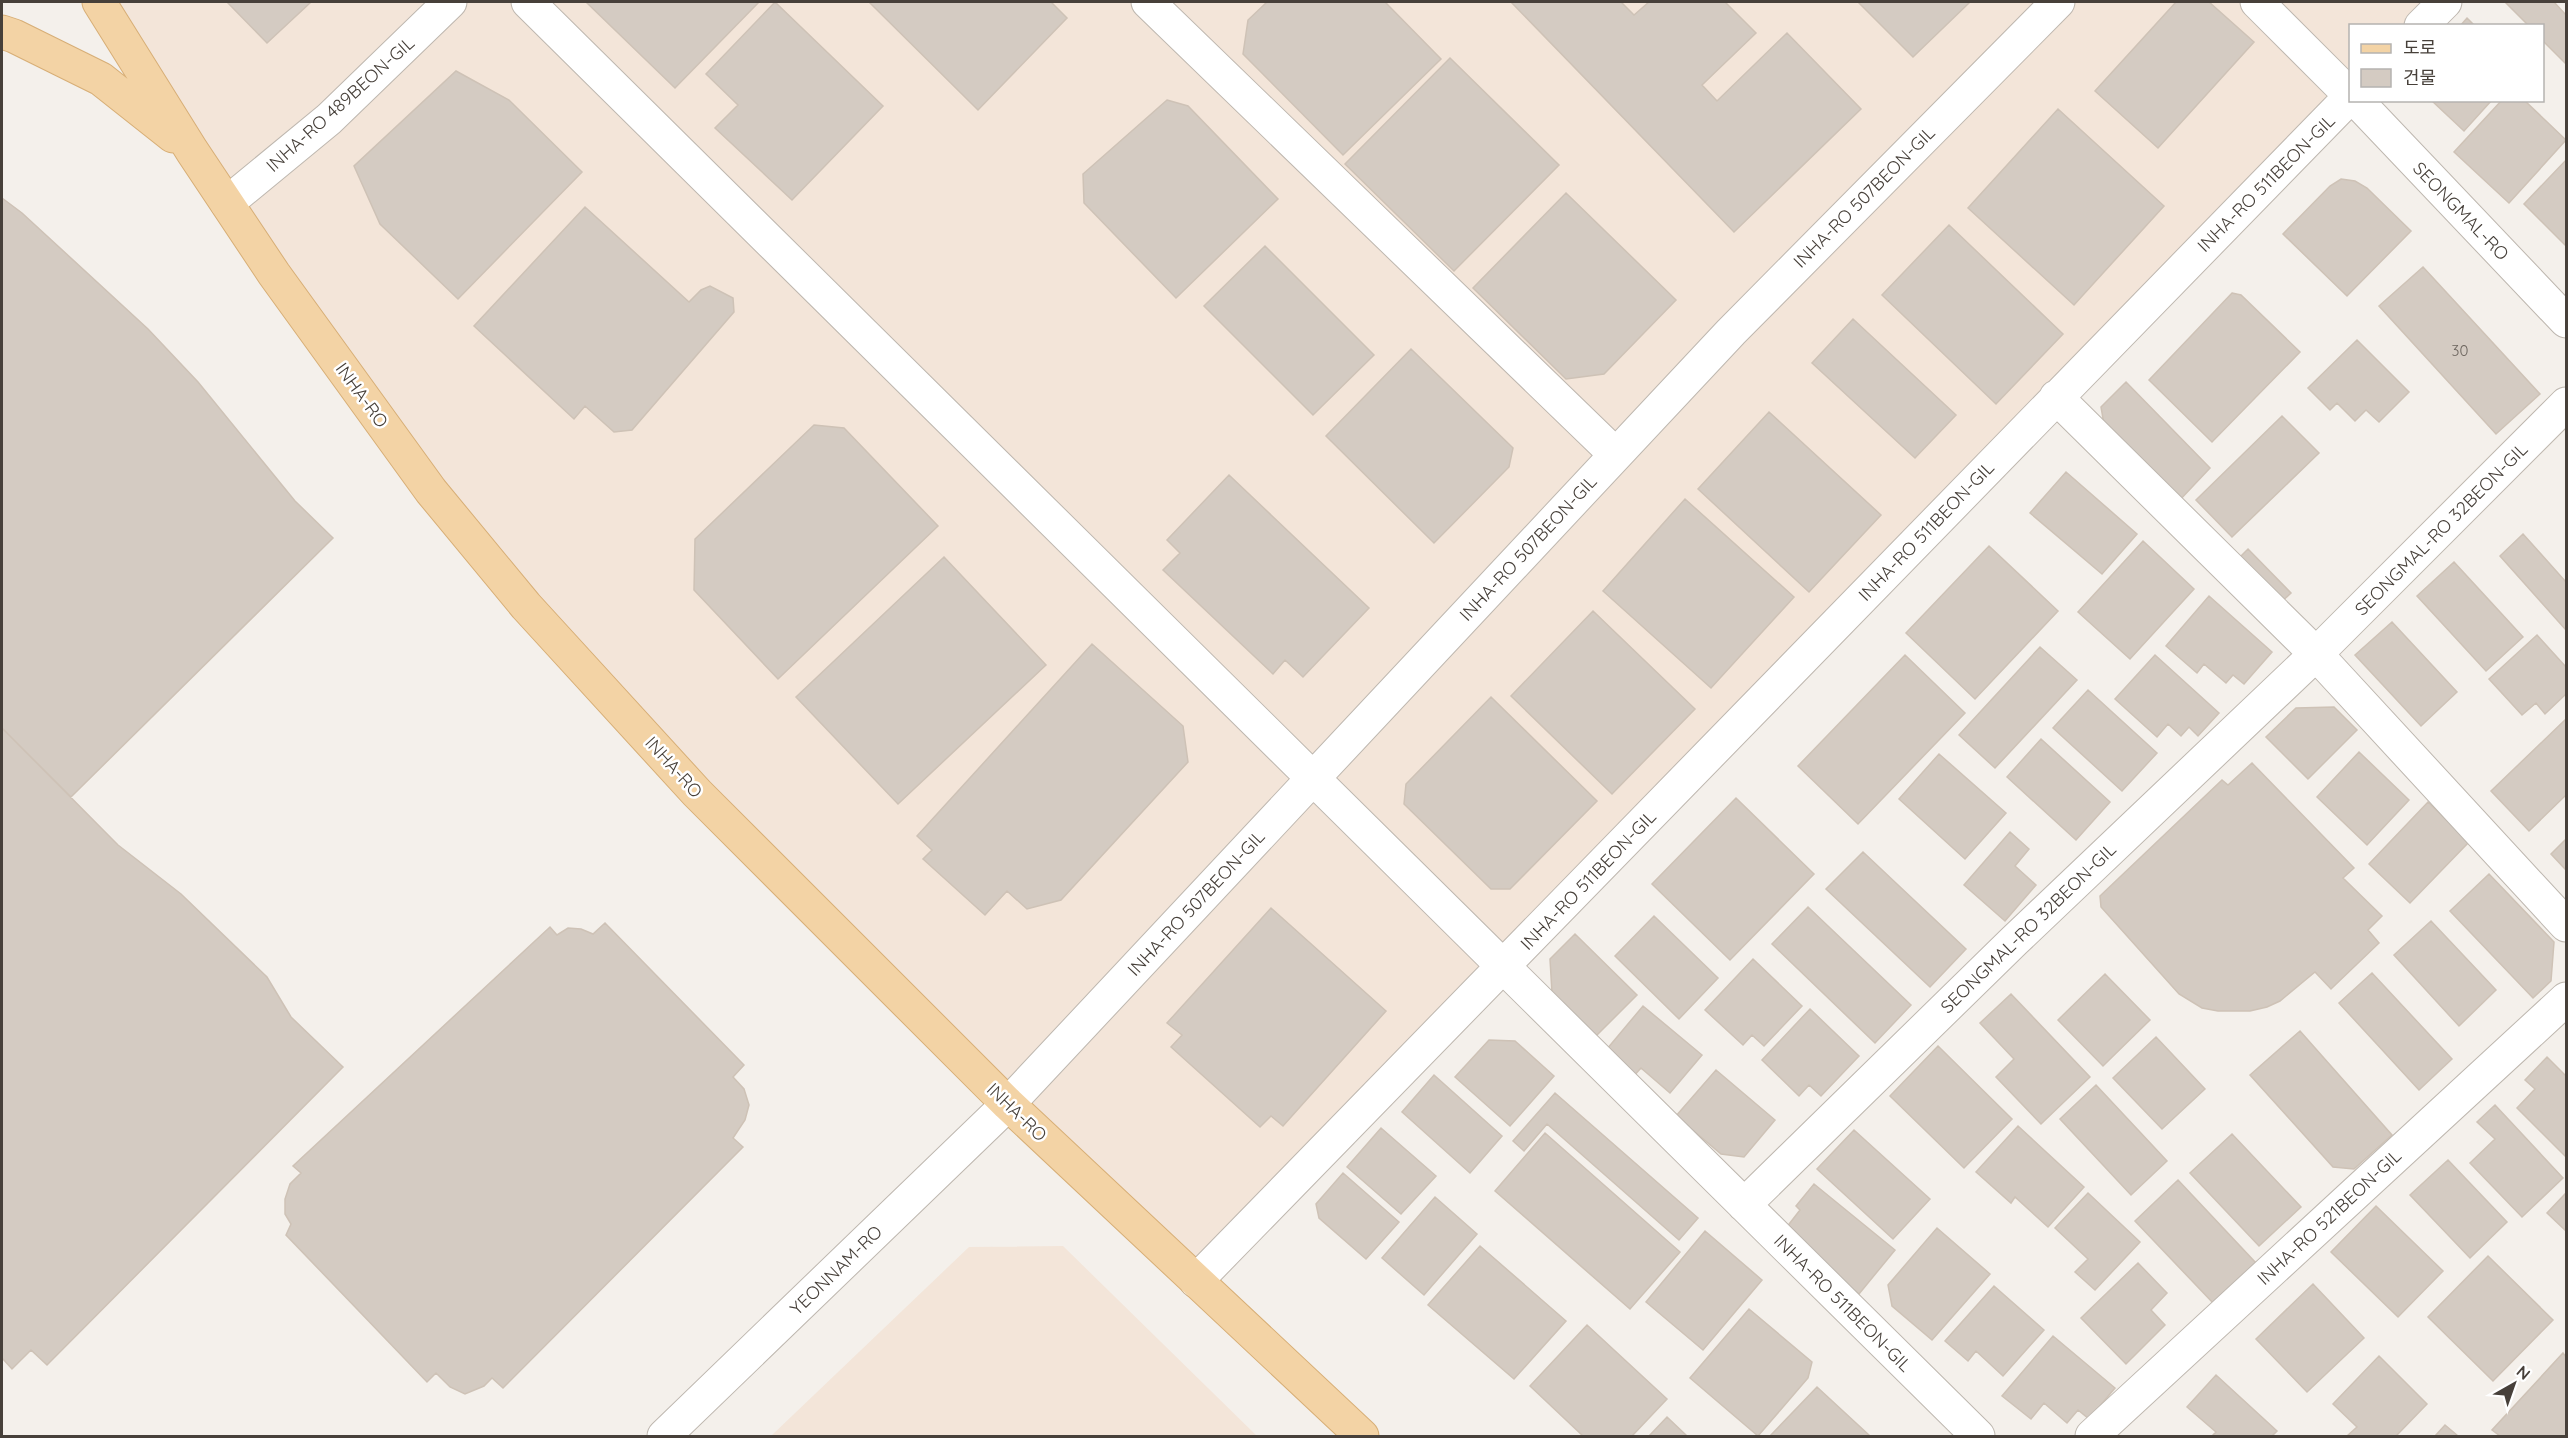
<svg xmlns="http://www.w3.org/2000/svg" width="2568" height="1438" font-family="Quicksand,'Noto Sans KR',sans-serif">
	<rect width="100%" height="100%" fill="#f4f0eb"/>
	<path fill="#f3e5d9" d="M99,2H2441L2418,25L2350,26V94L1196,1281L526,606Z
		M1063,1246L1257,1436H771L969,1247Z"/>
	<path fill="#d4cbc2" stroke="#cec2b6" stroke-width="1.5" d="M227,2H311L267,43Z
		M586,2H759L675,88Z
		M775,2L883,106L792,200L715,128L738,105L706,74Z
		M869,2H1051L1067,18L978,110Z
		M1267,2H1385L1441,59L1343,155L1243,54L1248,20Z
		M1511,2H1621L1634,15L1649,2H1725L1756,33L1702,85L1717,101L1787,33L1861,109L1734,232Z
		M1858,2H1970L1913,57Z
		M2176,2H2209L2254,42L2158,148L2095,91Z
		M2505,2H2554L2566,15V64L2542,40V26H2529Z
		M2467,18L2475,26H2460Z
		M1450,58L1559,165L1454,271L1345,164Z
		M456,71L509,100L582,172L458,299L380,224L354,166Z
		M1167,100L1188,106L1278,199L1176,298L1084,203L1083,174Z
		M2431,100H2492L2464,131Z
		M2502,100H2524L2566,140L2509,203L2454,152Z
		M2058,109L2164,206L2074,305L1968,208Z
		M2566,160V246L2524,204Z
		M2341,179L2355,181L2367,188L2411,231L2347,296L2283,234L2330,186Z
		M1566,193L1676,300L1604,374L1566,379L1473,288Z
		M2,198L22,213L148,329L198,382L295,501L333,538L71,797L2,728Z
		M585,207L689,302L701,290L710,286L733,298L734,312L632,430L614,432L585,406L574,419L474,326Z
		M1949,225L2063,334L1996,404L1882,295Z
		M1265,246L1374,355L1313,415L1204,306Z
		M2423,267L2540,394L2496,434L2379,306Z
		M2232,293L2241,295L2300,352L2212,442L2149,380Z
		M1853,319L1956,415L1915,458L1812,363Z
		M2357,340L2409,392L2379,422L2366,410L2355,421L2337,403L2330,410L2308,388Z
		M1411,349L1513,448L1509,467L1434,543L1326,436Z
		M2126,382L2210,468L2178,502L2105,430L2101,407Z
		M1769,412L1881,515L1809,592L1698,489Z
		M2282,416L2319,453L2232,537L2196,500Z
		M814,425L844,428L938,526L778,679L694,590L695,539Z
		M2066,472L2137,534L2102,574L2030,513Z
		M1229,475L1369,608L1303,677L1285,660L1273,674L1163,570L1180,553L1167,540Z
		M1685,499L1794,597L1711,688L1603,591Z
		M2523,534L2566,582V630L2500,556Z
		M2143,541L2194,589L2130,659L2078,612Z
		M1989,546L2058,611L1975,699L1906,633Z
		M2248,549L2291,593L2276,607L2235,562Z
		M944,557L1046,665L898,804L796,697Z
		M2454,562L2523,637L2486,671L2417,596Z
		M2209,596L2272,652L2244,684L2233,675L2226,683L2204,664L2197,673L2166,646Z
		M1593,611L1695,709L1612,794L1511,696Z
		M2392,622L2457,692L2421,726L2355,655Z
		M2537,635L2566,667V694L2545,714L2536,703L2522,715L2489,679Z
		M1092,644L1183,726L1188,762L1061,900L1027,909L1007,891L985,915L923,859L932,850L917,836Z
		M2040,647L2077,680L1995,768L1959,735Z
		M1905,655L1965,713L1858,824L1798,766Z
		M2155,655L2219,713L2198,736L2189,727L2181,736L2168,724L2157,737L2115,699Z
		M2088,690L2157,753L2122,791L2053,728Z
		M1491,697L1597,801L1510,889H1491L1404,804L1406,784Z
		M2334,707L2357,730L2308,779L2266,737L2296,708Z
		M2566,719V795L2529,831L2491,791Z
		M2,728L118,845L181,894L267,977L291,1017L343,1067L47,1365L31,1350L12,1369L2,1358Z
		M2041,739L2110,802L2076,840L2007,777Z
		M2359,752L2409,800L2367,845L2317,797Z
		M1939,754L2006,813L1965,859L1899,799Z
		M2252,763L2354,868L2343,878L2382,916L2368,930L2379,943L2331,989L2315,972L2280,1001L2267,1007L2250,1011H2218L2202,1008L2179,994L2101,907L2100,896L2222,780L2228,785Z
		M1736,798L1814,874L1730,960L1652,884Z
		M2428,802L2469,842L2410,903L2369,864Z
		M2010,832L2029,849L2015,866L2036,885L2005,921L1964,885Z
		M2566,839V870L2551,854Z
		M1863,852L1966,949L1930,987L1826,889Z
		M2489,874L2554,942L2551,981L2533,998L2450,911Z
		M1808,907L1911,1005L1875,1043L1772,944Z
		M1271,908L1386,1011L1283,1126L1271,1116L1260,1127L1171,1047L1182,1035L1167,1023Z
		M1654,916L1718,978L1679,1019L1615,956Z
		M2431,921L2496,990L2459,1026L2394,955Z
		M605,923L744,1065L733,1077L744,1089L749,1105L745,1120L733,1138L743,1147L503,1388L492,1378L484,1386L465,1394L450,1387L436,1373L427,1382L286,1235L291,1224L285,1214V1199L290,1184L301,1173L293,1166L550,927L557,935L568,928L581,929L593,934Z
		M1575,934L1637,995L1596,1036L1552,993L1550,959Z
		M1753,959L1802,1006L1764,1046L1752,1035L1743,1045L1705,1010Z
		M2372,973L2452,1059L2419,1090L2339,1003Z
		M2105,974L2150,1020L2103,1066L2058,1020Z
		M2011,994L2090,1077L2041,1124L1996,1077L2014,1059L1980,1023Z
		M1643,1006L1702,1055L1670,1093L1641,1068L1631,1079L1602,1055Z
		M1810,1009L1859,1056L1821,1096L1809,1085L1799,1096L1762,1060Z
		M2300,1031L2392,1135L2354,1169L2333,1167L2250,1075Z
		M2156,1037L2205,1089L2162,1129L2113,1078Z
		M1489,1040L1515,1041L1554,1076L1510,1126L1455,1077Z
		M1938,1046L2012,1119L1964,1168L1890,1096Z
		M2547,1057L2566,1076V1157L2517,1108L2535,1089L2525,1080Z
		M1716,1070L1775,1120L1744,1157L1721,1154L1676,1116Z
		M1434,1075L1502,1136L1470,1173L1402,1112Z
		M2096,1085L2167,1161L2131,1195L2060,1119Z
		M1555,1093L1698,1218L1679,1240L1547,1124L1524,1151L1513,1141Z
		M2495,1105L2563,1178L2522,1217L2470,1163L2495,1139L2477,1122Z
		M2018,1126L2084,1187L2048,1227L2015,1197L2011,1203L1976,1172Z
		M1381,1128L1436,1176L1401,1214L1347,1167Z
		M1854,1130L1930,1199L1893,1239L1817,1169Z
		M1545,1133L1680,1252L1630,1309L1495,1191Z
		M2232,1134L2301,1207L2259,1246L2190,1173Z
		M2448,1160L2507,1222L2470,1258L2410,1195Z
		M1343,1173L1399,1222L1366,1259L1319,1218L1316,1204Z
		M2178,1180L2256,1263L2213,1303L2135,1221Z
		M1814,1184L1895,1250L1859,1294L1783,1232L1800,1210L1796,1206Z
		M2088,1193L2140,1242L2095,1290L2075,1272L2088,1259L2055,1228Z
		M2566,1193V1231L2547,1213Z
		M1435,1197L1477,1234L1424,1295L1382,1258Z
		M2376,1206L2443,1271L2398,1317L2331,1252Z
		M1937,1228L1990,1274L1932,1340L1892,1306L1888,1285Z
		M1705,1231L1762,1280L1703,1350L1646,1302Z
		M1480,1246L1566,1321L1514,1379L1428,1305Z
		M2488,1256L2553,1320L2493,1381L2428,1317Z
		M2138,1263L2167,1293L2151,1310L2165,1325L2126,1364L2081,1318Z
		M2313,1284L2364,1338L2307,1392L2256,1339Z
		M1994,1286L2044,1330L2003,1376L1976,1351L1968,1361L1945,1341Z
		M1749,1309L1812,1362L1808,1378L1758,1436L1690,1378Z
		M1587,1325L1667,1399L1632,1436H1583L1530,1386Z
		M2053,1336L2115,1388L2089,1419L2078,1410L2067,1423L2044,1403L2031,1419L2002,1396Z
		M2563,1353L2566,1357V1436H2500L2492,1430Z
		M2379,1356L2427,1404L2396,1436H2347L2357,1427L2333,1404Z
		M2216,1375L2277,1431L2272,1436H2212L2216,1432L2187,1407Z
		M1817,1387L1870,1436H1770Z
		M1667,1417L1687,1436H1649Z
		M2445,1425L2458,1436H2435Z"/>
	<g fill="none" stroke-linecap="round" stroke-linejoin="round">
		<defs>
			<path id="minor" d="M528,2L1978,1436
				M1148,2L1615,454
				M2257,2L2350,95
				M2421,26L2445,2
				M2356,100L2566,321
				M227,203L329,119L450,2
				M2056,397L2316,654L2566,925
				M1744,1205L2014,941L2316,654L2566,404
				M1196,1281L2350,97
				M664,1436L1008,1104L1731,332L2058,2
				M2092,1436L2566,999"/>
			<path id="major" d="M99,2L192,151L274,274L431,491L526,606L697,793L1008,1104L1362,1436
				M2,32L14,36L101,79L173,136"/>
		</defs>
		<use href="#minor" stroke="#beb7af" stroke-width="35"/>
		<use href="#major" stroke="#d7ae76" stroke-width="35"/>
		<use href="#minor" stroke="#fff" stroke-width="33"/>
		<use href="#major" stroke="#f3d3a5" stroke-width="33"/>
	</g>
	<g text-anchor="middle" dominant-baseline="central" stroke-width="5" stroke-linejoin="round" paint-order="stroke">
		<g font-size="15" fill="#6a635c">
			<text x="2460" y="350">30</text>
		</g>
		<g font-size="18" fill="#47403a" stroke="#fff">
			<text transform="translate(340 104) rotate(-42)">INHA-RO 489BEON-GIL</text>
			<text transform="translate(2266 183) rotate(-45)">INHA-RO 511BEON-GIL</text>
			<text transform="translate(1864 197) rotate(-45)">INHA-RO 507BEON-GIL</text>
			<text transform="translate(2461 211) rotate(46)">SEONGMAL-RO</text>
			<text transform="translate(362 395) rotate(54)">INHA-RO</text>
			<text transform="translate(2441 529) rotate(-45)">SEONGMAL-RO 32BEON-GIL</text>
			<text transform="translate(1926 531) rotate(-46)">INHA-RO 511BEON-GIL</text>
			<text transform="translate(1528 548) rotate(-47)">INHA-RO 507BEON-GIL</text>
			<text transform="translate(674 767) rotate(48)">INHA-RO</text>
			<text transform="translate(1588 880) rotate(-46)">INHA-RO 511BEON-GIL</text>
			<text transform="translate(1196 903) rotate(-47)">INHA-RO 507BEON-GIL</text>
			<text transform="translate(2028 928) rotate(-44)">SEONGMAL-RO 32BEON-GIL</text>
			<text transform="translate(1017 1112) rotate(44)">INHA-RO</text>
			<text transform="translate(2329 1217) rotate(-43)">INHA-RO 521BEON-GIL</text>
			<text transform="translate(836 1270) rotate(-44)">YEONNAM-RO</text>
			<text transform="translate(1843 1303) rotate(45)">INHA-RO 511BEON-GIL</text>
		</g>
	</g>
	<rect width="2568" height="1438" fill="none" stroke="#47403a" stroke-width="6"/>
	<rect x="2349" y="24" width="195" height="78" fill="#ffffff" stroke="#b5b3b0" stroke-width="1.5"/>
	<rect x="2361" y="44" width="30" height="9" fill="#f3d3a5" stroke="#b5b3b0" stroke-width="1.5"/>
	<text x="2403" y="54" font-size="18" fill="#47403a">도로</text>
	<rect x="2361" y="69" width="30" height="18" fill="#d4cbc2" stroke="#b5b3b0" stroke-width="1.5"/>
	<text x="2403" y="84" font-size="18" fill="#47403a">건물</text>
	<g transform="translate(2514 1384) rotate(40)" stroke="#ffffff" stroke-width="4.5" paint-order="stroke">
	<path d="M0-4.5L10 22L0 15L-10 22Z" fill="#47403a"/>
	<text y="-9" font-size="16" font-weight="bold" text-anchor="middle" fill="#47403a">N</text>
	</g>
</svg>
